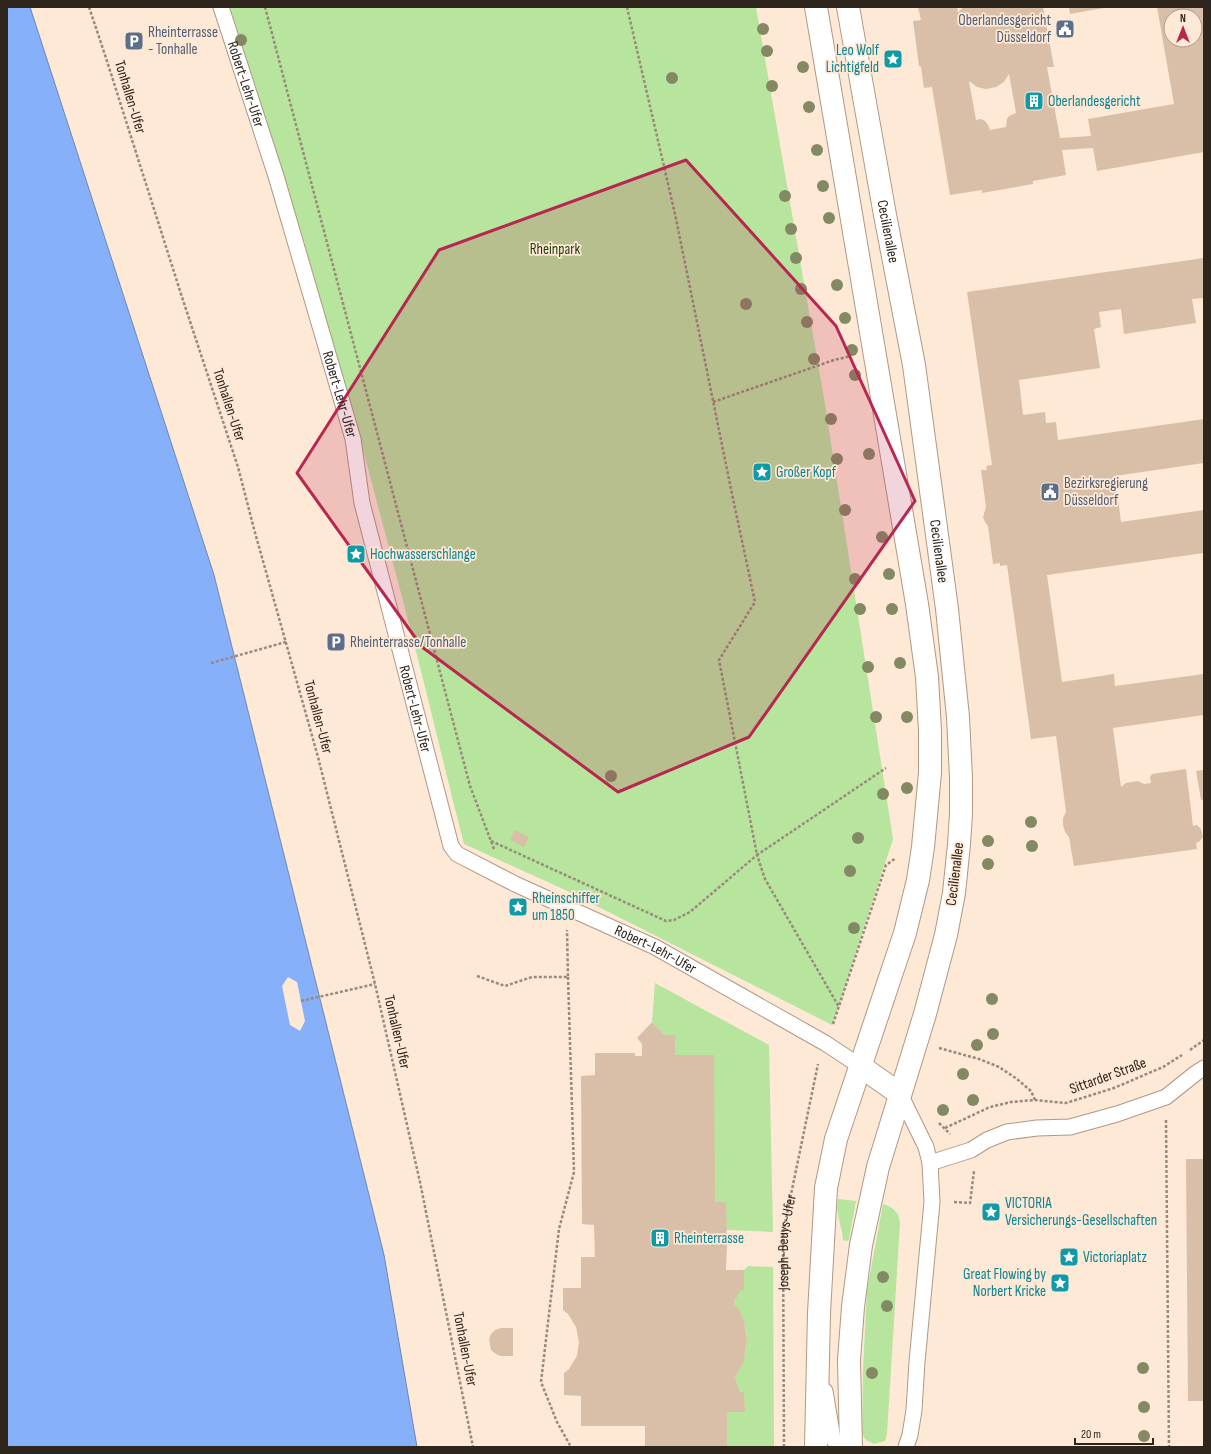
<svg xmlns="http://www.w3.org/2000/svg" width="1211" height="1454" font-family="'Sofia Sans Condensed',sans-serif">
	<rect width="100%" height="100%" fill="#fee8d6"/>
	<path fill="#b7e59e" d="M230,7H756L824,398L893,839L832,1025L563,889L464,844C446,776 431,708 413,640C397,577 380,514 363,450C322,302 277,154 230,7Z
		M655,983L769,1045L773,1232L726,1230L715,1202L675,1055L676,1035H665L652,1022Z
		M838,1199L856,1201L849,1240L846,1241L843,1240C842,1224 835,1215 838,1199Z
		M883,1204C893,1207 899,1212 900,1223L887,1434L885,1441L874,1444L866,1440L862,1434L863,1370L867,1290Z
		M748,1266L773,1267L774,1447H727V1412H744L740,1389H738L737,1384H736V1379H734C750,1352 752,1330 734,1304L735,1298H737V1294H740V1290H744V1270Z"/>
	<path fill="#86b0f9" stroke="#6c86b7" d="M7,7H30L214,575L384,1255L417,1447H7Z"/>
	<path fill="#fee8d6" d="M288,977L297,982L305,1021L300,1031L290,1025L282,986Z"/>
	<path fill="#d9bfa8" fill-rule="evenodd" d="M918,7H957L958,13L963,7H1043L1054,67H1047L1060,138L1091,136L1088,119L1174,104L1157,7H1204V152L1097,171L1093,148L1062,150L1066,175L1033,181V184L982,193V190L950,195L932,87L924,88L921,67L919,66L913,21L921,20ZM1171,16H1195V40H1171ZM1009,74L1016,113L1009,116L1007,119L1006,127L990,130L988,125L985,121L981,119L976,120L969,81L977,87L986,89L996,87L1004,82Z
		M1069,7H1104V8L1070,14Z
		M1204,258V298L1192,299L1196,323L1124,334L1121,309L1099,312L1101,327L1094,329L1100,368L1019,380L1023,415L1045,412L1046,423L1056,422L1058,440L1204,419V463L1115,476L1121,522L1204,510V553L1047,575L1062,682L1114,674L1115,686L1204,674V715L1113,728L1121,787L1126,783L1138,781L1144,784L1151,783L1150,777L1152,774L1186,769L1193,826L1197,825L1201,829L1203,837L1199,842L1196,843L1197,849L1074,866L1069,837L1065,832L1063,825V818L1066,812L1056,736L1031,739L1007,565L1000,566V563L993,564L988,526L985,522L983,517L986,507L981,470H987L986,466L992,465L967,292Z
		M1204,770V799L1201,800L1196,771Z
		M515,830L529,837L524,847L510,840Z
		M652,1022L665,1035H676L675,1055H714L715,1202H726L727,1245L726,1270H744V1290H740V1294H737V1298H735L734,1304L740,1311L744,1321L747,1341L744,1361L734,1379H736V1384L738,1383V1389H740V1392H744L745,1412H727V1447H645V1426H581V1396L564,1395V1373L569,1369L577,1356L579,1342L576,1327L568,1314L563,1310V1288H581V1257H595L594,1225L582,1224L581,1076L595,1075V1053H635V1056H642V1044L637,1038Z
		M1186,1159H1204V1401H1188Z
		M501,1328H513V1356H501L496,1354L491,1350L489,1339L491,1334L495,1330Z"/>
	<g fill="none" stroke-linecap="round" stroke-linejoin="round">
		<defs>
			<g id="service">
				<path id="s2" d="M221,7L276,176L353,439L362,503L451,846L457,854L515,884L655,947L825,1043L860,1066"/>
				<path d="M900,1094L926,1147L930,1163L932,1202L917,1362L914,1410L910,1435L906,1447"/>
				<path d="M930,1163L971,1150L987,1140L1007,1132L1037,1128L1070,1127L1117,1114L1166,1097L1196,1073L1204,1068"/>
				<path d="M825,1391L833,1439L839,1447"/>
			</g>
			<path id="minor" d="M860,1066L900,1094"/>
			<g id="primary">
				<path d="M816,7L917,604L927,677L930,731V773L923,847L918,880L905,933L836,1139L826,1188L819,1313L816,1447"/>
				<path id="s3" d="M848,7L885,215L914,365L947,609L958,717L961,778V814L959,844L954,893L946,935L925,1014L878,1167L861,1245L853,1307L849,1360L851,1447"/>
			</g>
		</defs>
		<use href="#service" stroke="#b19883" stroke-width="17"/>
		<use href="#minor" stroke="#b19883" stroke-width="24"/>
		<use href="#primary" stroke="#b19883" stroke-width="24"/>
		<g stroke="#998a7c" stroke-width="2.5" stroke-dasharray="3 2" stroke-linecap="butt">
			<path d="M89,7L106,58L181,294L238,467L254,529L318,757L375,984L420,1182L473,1447"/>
			<path d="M265,7L470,786L494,849"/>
			<path d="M627,7L675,214L732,494L755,602L719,660L757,855L886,768"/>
			<path d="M713,402L834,360L851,356"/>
			<path d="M211,663L286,642"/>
			<path d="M491,841L666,921L674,920L690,912L757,855L765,879L839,1007"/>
			<path d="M477,976L505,986L532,977H568L567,930"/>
			<path d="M568,977L574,1172L559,1229L541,1382L557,1422L571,1447"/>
			<path d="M301,1001L375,984"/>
			<path d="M833,1024L886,865L896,858"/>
			<path d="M939,1048L979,1059L999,1067L1017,1079L1031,1091L1035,1100"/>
			<path d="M1190,1050L1204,1040"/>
			<path d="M1166,1120L1169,1447"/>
			<path d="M939,1123L950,1134"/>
			<path d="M945,1128L990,1107L1011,1102L1035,1100L1066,1103L1114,1088L1163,1067L1182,1055"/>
			<path d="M954,1202L970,1203L974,1171"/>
			<path id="s1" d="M784,1447L783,1233L818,1064"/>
		</g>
		<use href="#service" stroke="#fff" stroke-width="15"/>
		<use href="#minor" stroke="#fff" stroke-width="22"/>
		<use href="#primary" stroke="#fff" stroke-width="22"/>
	</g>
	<g fill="#828963">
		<circle cx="763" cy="29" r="6"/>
		<circle cx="241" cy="40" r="6"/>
		<circle cx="767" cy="51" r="6"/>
		<circle cx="803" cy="67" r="6"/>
		<circle cx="672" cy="78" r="6"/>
		<circle cx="772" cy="86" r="6"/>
		<circle cx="809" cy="107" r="6"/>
		<circle cx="817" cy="150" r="6"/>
		<circle cx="823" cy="186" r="6"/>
		<circle cx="785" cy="196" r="6"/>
		<circle cx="829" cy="218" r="6"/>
		<circle cx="791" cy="229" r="6"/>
		<circle cx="796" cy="258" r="6"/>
		<circle cx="837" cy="285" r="6"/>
		<circle cx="801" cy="289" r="6"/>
		<circle cx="746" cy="304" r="6"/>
		<circle cx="845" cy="318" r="6"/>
		<circle cx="807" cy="322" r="6"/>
		<circle cx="852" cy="350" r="6"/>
		<circle cx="814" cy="359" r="6"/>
		<circle cx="855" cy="375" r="6"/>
		<circle cx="831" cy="419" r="6"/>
		<circle cx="869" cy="454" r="6"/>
		<circle cx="837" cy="459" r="6"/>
		<circle cx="845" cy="510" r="6"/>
		<circle cx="882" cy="537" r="6"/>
		<circle cx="889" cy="574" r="6"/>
		<circle cx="855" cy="579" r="6"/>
		<circle cx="860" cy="609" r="6"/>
		<circle cx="892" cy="609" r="6"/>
		<circle cx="900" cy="663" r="6"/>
		<circle cx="868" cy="667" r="6"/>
		<circle cx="876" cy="717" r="6"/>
		<circle cx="907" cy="717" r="6"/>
		<circle cx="611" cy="776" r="6"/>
		<circle cx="907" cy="788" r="6"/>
		<circle cx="883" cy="794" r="6"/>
		<circle cx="1031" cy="822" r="6"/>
		<circle cx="858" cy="838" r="6"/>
		<circle cx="988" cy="841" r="6"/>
		<circle cx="1032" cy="846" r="6"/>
		<circle cx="988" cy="864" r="6"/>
		<circle cx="850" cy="871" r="6"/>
		<circle cx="854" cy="928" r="6"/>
		<circle cx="992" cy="999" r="6"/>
		<circle cx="993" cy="1034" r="6"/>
		<circle cx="977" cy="1045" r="6"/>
		<circle cx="963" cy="1074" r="6"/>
		<circle cx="973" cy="1100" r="6"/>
		<circle cx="943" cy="1110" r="6"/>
		<circle cx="883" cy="1277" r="6"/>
		<circle cx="887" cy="1306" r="6"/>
		<circle cx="1143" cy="1368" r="6"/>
		<circle cx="872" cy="1373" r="6"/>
		<circle cx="1144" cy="1407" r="6"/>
		<circle cx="1144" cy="1436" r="6"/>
	</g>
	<path fill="#b72750" fill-opacity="0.2" stroke="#b72750" stroke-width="3" stroke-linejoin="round" d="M686,160L836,326L915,501L749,737L618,792L422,647L297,473L439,250Z"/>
	<defs>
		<symbol id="civic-square" viewBox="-11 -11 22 22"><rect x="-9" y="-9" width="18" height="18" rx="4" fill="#5c6f8a" stroke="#fee8d6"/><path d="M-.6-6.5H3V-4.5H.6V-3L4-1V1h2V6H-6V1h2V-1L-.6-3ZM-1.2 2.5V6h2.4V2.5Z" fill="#fff"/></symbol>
		<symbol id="parking-square" viewBox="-11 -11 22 22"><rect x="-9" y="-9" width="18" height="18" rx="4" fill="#5c6f8a" stroke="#fee8d6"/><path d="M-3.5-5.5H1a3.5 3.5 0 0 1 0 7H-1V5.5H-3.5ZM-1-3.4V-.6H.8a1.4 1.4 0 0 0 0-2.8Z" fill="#fff"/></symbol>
		<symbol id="sight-square" viewBox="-11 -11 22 22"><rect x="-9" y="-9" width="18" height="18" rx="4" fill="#0f9aa8" stroke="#fee8d6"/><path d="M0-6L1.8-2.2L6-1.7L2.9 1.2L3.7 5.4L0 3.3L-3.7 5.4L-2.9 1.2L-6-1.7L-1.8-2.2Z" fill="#fff"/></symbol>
		<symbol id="building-square" viewBox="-11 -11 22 22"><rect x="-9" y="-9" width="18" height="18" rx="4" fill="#0f9aa8" stroke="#fee8d6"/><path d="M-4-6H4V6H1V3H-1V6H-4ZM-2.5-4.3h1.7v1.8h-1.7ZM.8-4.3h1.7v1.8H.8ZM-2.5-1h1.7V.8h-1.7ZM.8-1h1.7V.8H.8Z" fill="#fff"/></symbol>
	</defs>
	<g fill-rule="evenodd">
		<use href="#civic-square" x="1054" y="18" width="22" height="22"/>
		<use href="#parking-square" x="123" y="30" width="22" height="22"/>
		<use href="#sight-square" x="882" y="48" width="22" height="22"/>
		<use href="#building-square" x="1023" y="90" width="22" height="22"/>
		<use href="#sight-square" x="751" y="461" width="22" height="22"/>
		<use href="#civic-square" x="1039" y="481" width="22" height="22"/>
		<use href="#sight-square" x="345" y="543" width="22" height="22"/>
		<use href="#parking-square" x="325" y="631" width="22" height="22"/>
		<use href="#sight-square" x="507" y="896" width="22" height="22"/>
		<use href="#sight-square" x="980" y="1201" width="22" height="22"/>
		<use href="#building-square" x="649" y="1227" width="22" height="22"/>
		<use href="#sight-square" x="1058" y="1246" width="22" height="22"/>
		<use href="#sight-square" x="1049" y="1272" width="22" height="22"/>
	</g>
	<g text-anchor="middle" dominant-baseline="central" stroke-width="3.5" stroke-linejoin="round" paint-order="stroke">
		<g font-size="15" fill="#4e5e75" stroke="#fee8d6" text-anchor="start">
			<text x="1051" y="20" text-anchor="end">Oberlandesgericht<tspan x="1051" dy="17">Düsseldorf</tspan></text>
			<text x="148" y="32">Rheinterrasse<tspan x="148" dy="17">- Tonhalle</tspan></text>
			<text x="1064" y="483">Bezirksregierung<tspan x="1064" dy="17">Düsseldorf</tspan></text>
			<text x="350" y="642">Rheinterrasse/Tonhalle</text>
		</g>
		<g font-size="15" fill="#0d838f" stroke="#fee8d6" text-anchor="start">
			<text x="879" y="50" text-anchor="end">Leo Wolf<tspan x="879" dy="17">Lichtigfeld</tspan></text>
			<text x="1048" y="101">Oberlandesgericht</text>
			<text x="776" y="472">Großer Kopf</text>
			<text x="370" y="554">Hochwasserschlange</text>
			<text x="532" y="898">Rheinschiffer<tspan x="532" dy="17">um 1850</tspan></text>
			<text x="1005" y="1203">VICTORIA<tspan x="1005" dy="17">Versicherungs-Gesellschaften</tspan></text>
			<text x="674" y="1238">Rheinterrasse</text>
			<text x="1083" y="1257">Victoriaplatz</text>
			<text x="1046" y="1274" text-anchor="end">Great Flowing by<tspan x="1046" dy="17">Norbert Kricke</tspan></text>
		</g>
		<g font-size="15" fill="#2e251c" stroke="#fee8d6">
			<text stroke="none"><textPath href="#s2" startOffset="81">Robert-Lehr-Ufer</textPath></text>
			<text transform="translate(130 97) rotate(73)">Tonhallen-Ufer</text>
			<text stroke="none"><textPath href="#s3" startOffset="228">Cecilienallee</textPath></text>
			<text stroke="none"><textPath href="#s2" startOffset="405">Robert-Lehr-Ufer</textPath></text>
			<text transform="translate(229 405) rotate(72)">Tonhallen-Ufer</text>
			<text stroke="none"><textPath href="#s3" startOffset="552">Cecilienallee</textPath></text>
			<text stroke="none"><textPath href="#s2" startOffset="729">Robert-Lehr-Ufer</textPath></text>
			<text transform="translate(318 717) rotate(75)">Tonhallen-Ufer</text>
			<text transform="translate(955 874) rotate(-83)">Cecilienallee</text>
			<text stroke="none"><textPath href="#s2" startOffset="1101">Robert-Lehr-Ufer</textPath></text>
			<text transform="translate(397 1032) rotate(77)">Tonhallen-Ufer</text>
			<text transform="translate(1108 1076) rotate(-20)">Sittarder Straße</text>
			<text stroke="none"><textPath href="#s1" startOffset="205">Joseph-Beuys-Ufer</textPath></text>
			<text transform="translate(465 1349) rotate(79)">Tonhallen-Ufer</text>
		</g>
		<g font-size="15" fill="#1c3b05" stroke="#fee8d6">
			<text x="555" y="249">Rheinpark</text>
		</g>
	</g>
	<rect width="1211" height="1454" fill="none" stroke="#2e251c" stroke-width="16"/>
	<g transform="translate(1183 28)"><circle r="19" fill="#fee8d6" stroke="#ab9a8c"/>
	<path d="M0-3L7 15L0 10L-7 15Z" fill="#b72750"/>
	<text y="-6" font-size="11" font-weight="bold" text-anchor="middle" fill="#2e251c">N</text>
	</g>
	<path d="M1075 1438v6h78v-6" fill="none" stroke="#2e251c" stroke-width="2"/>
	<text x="1081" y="1438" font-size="12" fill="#2e251c" stroke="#fee8d6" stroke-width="3" paint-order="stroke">20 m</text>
</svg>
